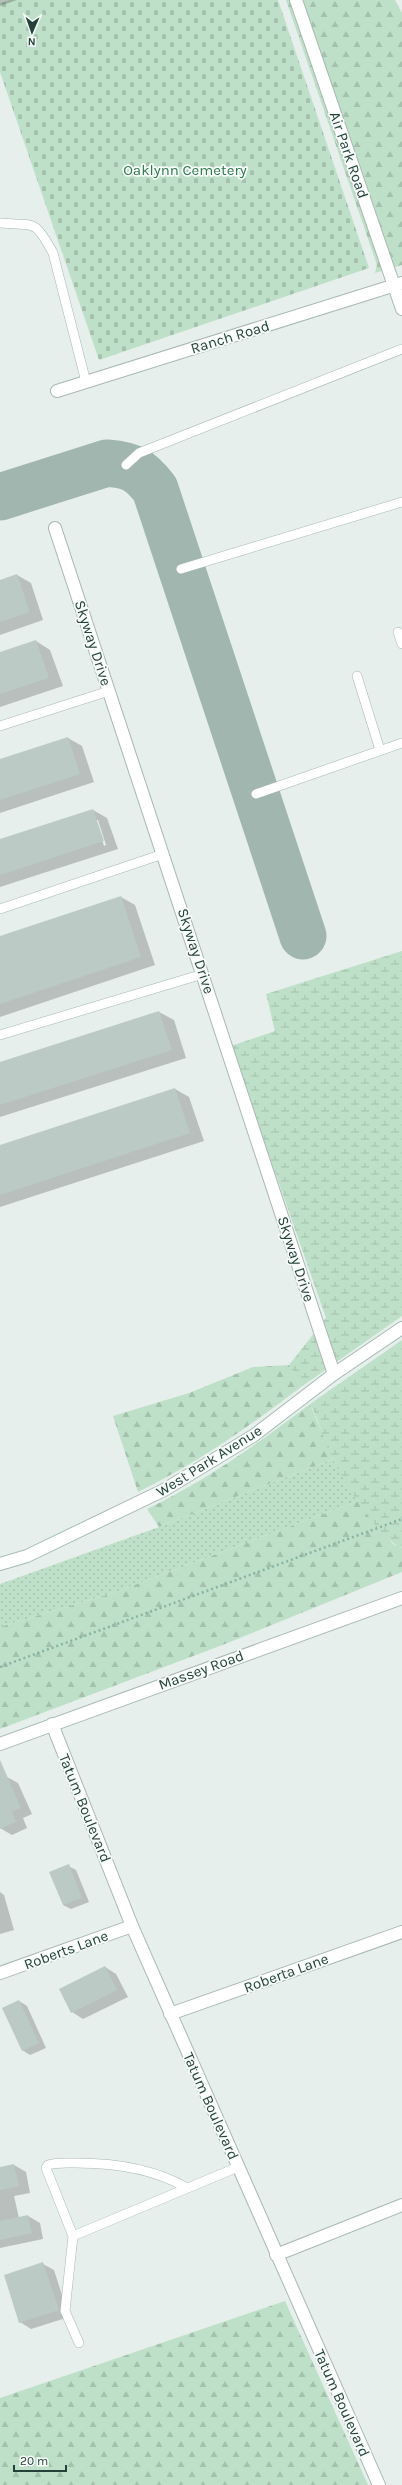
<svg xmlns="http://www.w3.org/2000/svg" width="402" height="2485" font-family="Karla,sans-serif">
	<defs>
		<pattern id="grass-dots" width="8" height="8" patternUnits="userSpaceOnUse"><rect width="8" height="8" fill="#bfe0c8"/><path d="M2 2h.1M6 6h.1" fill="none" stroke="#a4c1ad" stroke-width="1.8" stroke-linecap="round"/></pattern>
		<pattern id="forest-firs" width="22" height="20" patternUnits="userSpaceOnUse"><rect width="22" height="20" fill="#bfe0c8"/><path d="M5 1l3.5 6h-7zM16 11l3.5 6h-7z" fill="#a4c1ad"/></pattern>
		<pattern id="wetland-marsh" width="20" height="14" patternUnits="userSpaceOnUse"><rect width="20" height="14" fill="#bfe0c8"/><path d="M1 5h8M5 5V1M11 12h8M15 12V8" fill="none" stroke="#a4c1ad"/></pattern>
		<pattern id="cemetery-stones" width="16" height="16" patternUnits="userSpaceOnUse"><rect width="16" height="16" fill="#bfe0c8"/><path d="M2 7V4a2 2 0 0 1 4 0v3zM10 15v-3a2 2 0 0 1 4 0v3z" fill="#a4c1ad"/></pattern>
	</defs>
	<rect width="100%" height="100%" fill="#e6efeb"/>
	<path fill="url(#grass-dots)" d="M333,1459L358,1501L113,1593L0,1627V1584L159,1527Z"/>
	<path fill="url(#forest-firs)" d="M286,0H395L402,13V265L375,273L377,265Z
		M289,1365L301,1387C250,1426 196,1464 138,1492L113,1416L189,1393L253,1367Z
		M310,1404L333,1459L159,1527L147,1509C205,1481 259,1443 310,1404Z
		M358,1501L393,1544L402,1548V1572L225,1644L0,1729V1627L113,1593Z
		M285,2301L368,2485H0V2398Z"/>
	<path fill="url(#wetland-marsh)" d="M402,951V1316L301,1387L289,1365L326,1318L231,1046L275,1031L266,994Z
		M402,1340V1548C378,1538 341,1478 330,1453C322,1437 319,1420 310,1404Z"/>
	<path fill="url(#cemetery-stones)" d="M9,0H278L369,268L99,360L0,72V3Z"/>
	<path fill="#0003" fill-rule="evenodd" d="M0,0H17L0,6Z
		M17,575L31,583L43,620L0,635V581Z
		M36,641L50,650L63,686L0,707V653Z
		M68,738L82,746L94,782L0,813V760Z
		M93,810L107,818L118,849L0,887V840ZM96,820H98L106,845L104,846Z
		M121,897L135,905L155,965L0,1017V937Z
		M159,1012L174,1020L186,1058L0,1117V1063Z
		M175,1089L189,1097L204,1141L0,1207V1146Z
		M7,1777L18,1783L32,1814L23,1818L27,1828L12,1835L0,1828V1780Z
		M68,1866L76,1870L89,1902L71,1909L63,1905Z
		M0,1892L4,1895L14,1930L0,1934Z
		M105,1967L116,1974L128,1997L83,2019L72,2012Z
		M19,2001L27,2006L46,2048L30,2055L22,2050Z
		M14,2165L26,2172L30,2193L14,2196L19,2218L28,2216L40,2223L43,2239L0,2248V2168Z
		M43,2264L54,2270L69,2317L31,2329L20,2322Z"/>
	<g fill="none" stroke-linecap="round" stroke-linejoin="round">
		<path stroke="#a2b6b0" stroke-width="47" d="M0,497L107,463C132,465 140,470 155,489L303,936"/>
	</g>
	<path fill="#bbcac4" d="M17,574L30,612L0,622V580Z
		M36,640L49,678L0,694V652Z
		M68,737L80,774L0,800V759Z
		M93,809L104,841L0,875V839Z
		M121,896L141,957L0,1004V936Z
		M159,1011L172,1050L0,1105V1062Z
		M175,1088L190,1133L0,1195V1145Z
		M0,1760L21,1808L12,1812L16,1822L0,1829Z
		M69,1864L82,1898L63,1905L49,1872Z
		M105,1966L117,1990L71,2013L59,1989Z
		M19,2000L39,2043L22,2051L2,2008Z
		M14,2164L19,2186L0,2190V2167Z
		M28,2215L32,2233L0,2240V2221Z
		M43,2262L59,2310L19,2323L4,2275Z"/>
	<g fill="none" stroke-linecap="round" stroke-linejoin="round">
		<defs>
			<path id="lane" d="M0,223C35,226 34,218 53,253L86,382
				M126,465L139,453L402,349
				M181,569L402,502
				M398,632L402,644
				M357,676L380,750
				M0,726L109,691
				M256,794L402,743
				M0,909L163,854
				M0,1035L203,974
				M73,2236L46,2168L48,2165C57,2162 67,2163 76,2163C114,2163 153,2168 187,2188
				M79,2343L65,2311L73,2236L238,2167"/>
			<path id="street" d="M296,0L402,309
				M57,391L402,283
				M55,528L334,1374
				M52,1724L132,1926L379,2485
				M0,1744L402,1598
				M0,1973L132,1926
				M170,2014L402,1932
				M276,2255L402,2205"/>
			<path id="secondary" d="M0,1564L27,1556L164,1490L253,1436L334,1374L402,1328"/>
		</defs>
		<use href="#lane" stroke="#a8b8b2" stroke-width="10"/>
		<use href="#street" stroke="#a8b8b2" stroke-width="14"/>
		<use href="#secondary" stroke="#a4bbb3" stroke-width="14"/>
		<path stroke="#86b3a5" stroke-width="2.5" stroke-dasharray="2 3" stroke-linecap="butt" d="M0,1667L402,1519"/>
		<use href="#lane" stroke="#fff" stroke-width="9"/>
		<use href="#street" stroke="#fff" stroke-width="12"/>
		<use href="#secondary" stroke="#fff" stroke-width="12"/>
	</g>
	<g text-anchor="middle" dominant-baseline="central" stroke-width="3.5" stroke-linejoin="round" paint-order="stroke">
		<g font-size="15" fill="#24423a" stroke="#f7fbf9">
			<text transform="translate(349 155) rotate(71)">Air Park Road</text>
			<text transform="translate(230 337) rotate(-17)">Ranch Road</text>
			<text transform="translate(93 643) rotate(72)">Skyway Drive</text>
			<text transform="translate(196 951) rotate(72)">Skyway Drive</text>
			<text transform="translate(296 1259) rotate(72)">Skyway Drive</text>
			<text transform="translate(209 1461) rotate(-32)">West Park Avenue</text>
			<text transform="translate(201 1670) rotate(-20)">Massey Road</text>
			<text transform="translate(85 1808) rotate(68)">Tatum Boulevard</text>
			<text transform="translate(66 1950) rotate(-20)">Roberts Lane</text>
			<text transform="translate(286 1973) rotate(-20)">Roberta Lane</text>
			<text transform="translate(211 2106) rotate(66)">Tatum Boulevard</text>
			<text transform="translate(342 2403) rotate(66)">Tatum Boulevard</text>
		</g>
		<g font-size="15" fill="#2d7a4b" stroke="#f7fbf9">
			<text x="185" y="170">Oaklynn Cemetery</text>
		</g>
	</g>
	<g transform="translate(32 32) rotate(182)" stroke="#f7fbf9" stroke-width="3" paint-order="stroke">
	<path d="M0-3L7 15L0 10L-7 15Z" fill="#24423a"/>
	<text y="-6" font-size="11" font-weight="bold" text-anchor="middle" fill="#24423a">N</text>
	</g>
	<path d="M14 2465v6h52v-6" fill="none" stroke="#24423a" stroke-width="2"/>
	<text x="20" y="2465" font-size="12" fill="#24423a" stroke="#f7fbf9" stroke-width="3" paint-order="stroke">20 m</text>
</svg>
